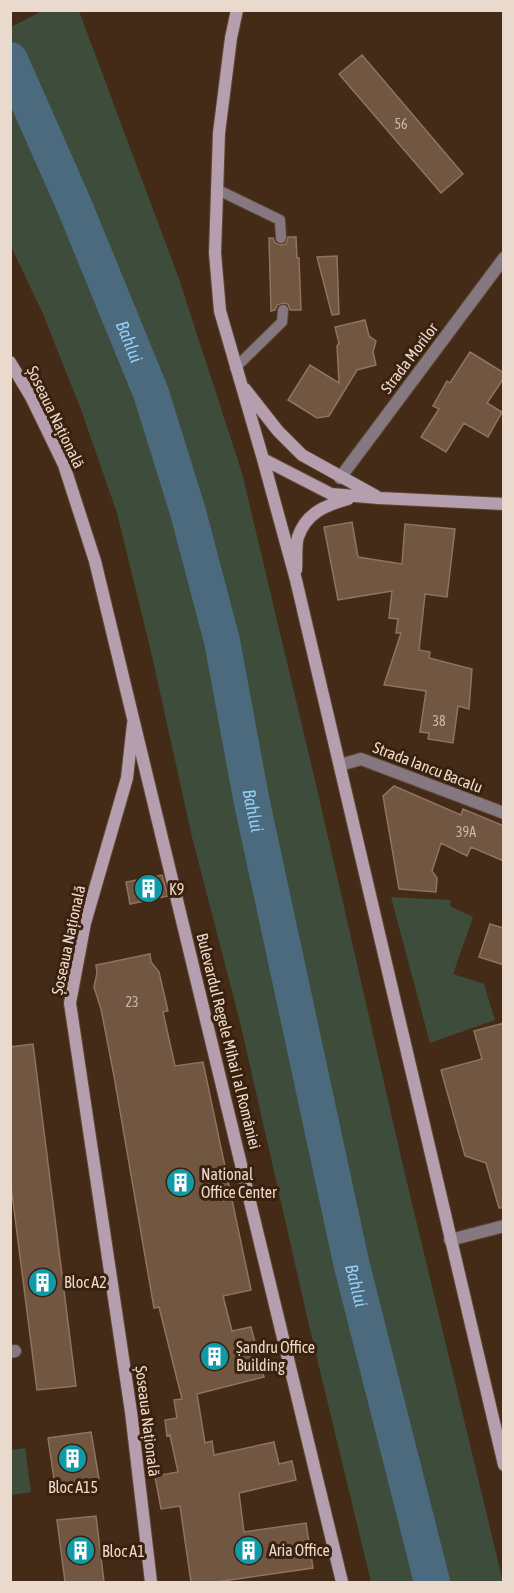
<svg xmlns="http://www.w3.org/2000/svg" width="514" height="1593" font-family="'Asap Condensed',sans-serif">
	<rect width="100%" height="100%" fill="#442b17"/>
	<path fill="#3e4c3c" d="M42,11H79L179,279L242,473L318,793L404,1170L503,1582H371L308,1321L240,1022L192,837L152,656L117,513L80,407L43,314L11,246V27Z
		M391,897L451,900L450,906L473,917L453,974L484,984L495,1020L430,1043Z
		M25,1448L31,1492L11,1495V1450Z"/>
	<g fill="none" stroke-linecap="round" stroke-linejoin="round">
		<path stroke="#4b6a7d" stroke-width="36" id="s1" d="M10,60L74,205L151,393L188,512L222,641L251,798L351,1262L432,1582"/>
	</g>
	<path fill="#715641" stroke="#90735d" stroke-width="1.5" d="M362,55L463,174L441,193L339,74Z
		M288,237H296L297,258H299L301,310H290L288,304L283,303L277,305L275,310L271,311L269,238H273L275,243L281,245L286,244Z
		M337,256L339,314L332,315L317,257Z
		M365,320L369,336L376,341L373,352L376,365L357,370L329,416L317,418L288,400L310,365L339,383L337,346L339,343L335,327Z
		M470,352L504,373V378L487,403L502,412L488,437L464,423L446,452L421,437L439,409L433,406L447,381L450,383Z
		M352,522L358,557L402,564L405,524L455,529L447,597L425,594L419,650L430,652L429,658L472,669L469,709L458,706L453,743L428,739L429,733L420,732L426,691L384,685L401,633H396L398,619L389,618L392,591L338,600L324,527Z
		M394,786L461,815L463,809L504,826V861L471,847L467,856L441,843L432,871L437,878L436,892L399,889L383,796Z
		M162,875L168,896L130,904L126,882Z
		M490,924L504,928V965L479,957Z
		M150,954L151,962L159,972L168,1011L163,1012L175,1066L203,1062L251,1290L223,1296L232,1331L251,1327L264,1377L197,1394L205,1443L212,1441L214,1455L274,1442L279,1464L292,1461L296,1480L239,1493L244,1532L306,1523L313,1568L216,1582H191L180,1506L161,1509L155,1476L178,1472L170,1435L167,1436L165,1420L177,1418L174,1400L182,1399L159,1307L154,1308L114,1076L101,1009L94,987L97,973L96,965Z
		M504,1023V1208H499L486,1163L465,1156L441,1070L482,1059L474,1031Z
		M33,1044L76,1386L37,1390L10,1178V1047Z
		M91,1432L99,1479L55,1486L48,1438Z
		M96,1516L104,1582H65L57,1520Z"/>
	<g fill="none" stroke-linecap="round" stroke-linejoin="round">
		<defs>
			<path id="lane" d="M216,189L280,220L281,238
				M235,368L282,322L283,310"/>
			<path id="street" d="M340,478L504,258
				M340,765L361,759L504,813
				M450,1240L504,1226
				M10,1352L15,1351"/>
			<path id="secondary" d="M237,10L231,38L219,133L215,253L220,311L263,459L296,580L504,1465
				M10,362L31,397L64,465L95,561L342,1582
				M245,389L278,431L302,455L376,496
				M263,459L331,494L379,498L504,504
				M296,570C297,560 295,547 298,537C306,513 326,505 348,499
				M133,724L127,778L85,923L70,1003L131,1412L151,1582"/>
		</defs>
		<use href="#lane" stroke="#5f4734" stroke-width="12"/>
		<use href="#street" stroke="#5f4734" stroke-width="14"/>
		<use href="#secondary" stroke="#5f4734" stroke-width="14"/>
		<use href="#lane" stroke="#857881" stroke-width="10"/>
		<use href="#street" stroke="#857881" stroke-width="12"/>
		<use href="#secondary" stroke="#b59fae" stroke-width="12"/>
	</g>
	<defs>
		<symbol id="building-disc" viewBox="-11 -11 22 22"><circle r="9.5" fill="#0f9aa8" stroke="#39210d"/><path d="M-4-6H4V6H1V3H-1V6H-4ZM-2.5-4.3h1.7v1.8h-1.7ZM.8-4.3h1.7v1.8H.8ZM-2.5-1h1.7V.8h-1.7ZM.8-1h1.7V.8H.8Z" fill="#fff"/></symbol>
	</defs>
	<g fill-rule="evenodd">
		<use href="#building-disc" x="132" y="872" width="33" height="33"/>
		<use href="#building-disc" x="164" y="1166" width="33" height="33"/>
		<use href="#building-disc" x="26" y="1266" width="33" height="33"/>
		<use href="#building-disc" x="198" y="1340" width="33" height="33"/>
		<use href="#building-disc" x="56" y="1442" width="33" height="33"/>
		<use href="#building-disc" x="232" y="1534" width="33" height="33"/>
		<use href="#building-disc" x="64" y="1534" width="33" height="33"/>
	</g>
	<g text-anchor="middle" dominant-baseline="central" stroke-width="6" stroke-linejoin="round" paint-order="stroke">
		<g font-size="14" fill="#ccb8aa">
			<text x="401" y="124">56</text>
			<text x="439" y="721">38</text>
			<text x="466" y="832">39A</text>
			<text x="132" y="1002">23</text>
		</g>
		<g font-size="16" fill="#ead9cd" stroke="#39210d">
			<text transform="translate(409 358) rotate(-53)">Strada Morilor</text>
			<text transform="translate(56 417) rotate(64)">Șoseaua Națională</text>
			<text transform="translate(428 767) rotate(21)">Strada Iancu Bacalu</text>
			<text transform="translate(68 940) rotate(-78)">Șoseaua Națională</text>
			<text transform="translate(229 1041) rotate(76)">Bulevardul Regele Mihai I al României</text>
			<text transform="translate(148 1421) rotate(83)">Șoseaua Națională</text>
		</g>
		<g font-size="16" fill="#ead9cd" stroke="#39210d" text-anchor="start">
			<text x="169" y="889">K9</text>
			<text x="201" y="1174">National<tspan x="201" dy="18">Office Center</tspan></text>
			<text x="64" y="1282">Bloc A2</text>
			<text x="236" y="1347">Șandru Office<tspan x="236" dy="18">Building</tspan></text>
			<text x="73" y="1487" text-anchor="middle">Bloc A15</text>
			<text x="269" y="1550">Aria Office</text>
			<text x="102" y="1551">Bloc A1</text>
		</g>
		<g font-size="18" font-style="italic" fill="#94cdf1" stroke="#39210d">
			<text stroke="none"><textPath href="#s1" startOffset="306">Bahlui</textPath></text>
			<text stroke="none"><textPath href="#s1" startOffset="792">Bahlui</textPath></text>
			<text stroke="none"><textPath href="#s1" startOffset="1278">Bahlui</textPath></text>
		</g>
	</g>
	<rect width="514" height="1593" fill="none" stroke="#ead9cd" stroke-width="24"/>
</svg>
